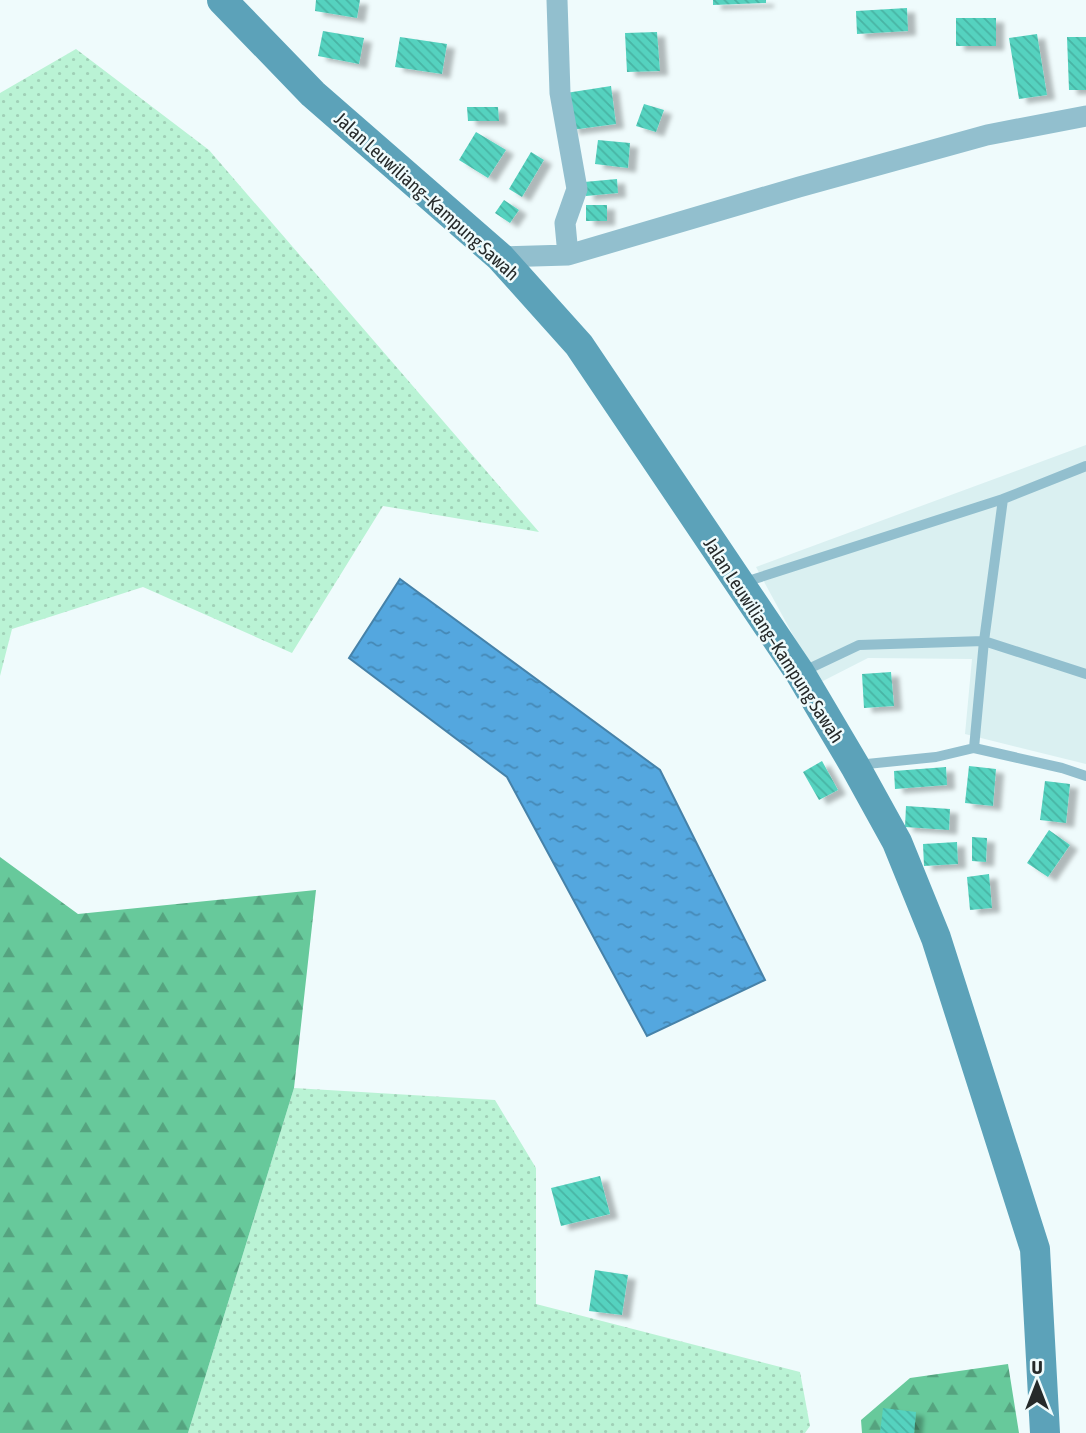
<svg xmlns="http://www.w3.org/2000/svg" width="1086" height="1433" font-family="'Asap Condensed',sans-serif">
	<defs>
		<pattern id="grass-dots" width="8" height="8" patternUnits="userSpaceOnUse" patternTransform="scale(1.75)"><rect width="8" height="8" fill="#baf3d5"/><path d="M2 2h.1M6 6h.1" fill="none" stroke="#a0d0b7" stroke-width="1.8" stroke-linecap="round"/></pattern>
		<pattern id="forest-firs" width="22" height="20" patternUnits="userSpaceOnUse" patternTransform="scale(1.75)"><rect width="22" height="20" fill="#67c99b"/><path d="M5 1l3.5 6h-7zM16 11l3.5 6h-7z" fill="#55a37f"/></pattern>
		<pattern id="water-ripples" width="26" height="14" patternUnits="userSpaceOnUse" patternTransform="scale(1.75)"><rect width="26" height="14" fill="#54a7df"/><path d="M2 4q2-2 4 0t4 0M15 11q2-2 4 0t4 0" fill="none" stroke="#4588b5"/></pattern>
		<pattern id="building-back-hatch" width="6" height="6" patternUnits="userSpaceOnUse" patternTransform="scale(1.75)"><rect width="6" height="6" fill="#54d2bf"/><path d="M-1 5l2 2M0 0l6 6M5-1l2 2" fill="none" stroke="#49b4a4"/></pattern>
		<filter id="shadow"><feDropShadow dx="8" dy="4.5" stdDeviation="2" flood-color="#0004"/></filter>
	</defs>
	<rect width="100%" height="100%" fill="#effbfc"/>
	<path fill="#daf0f1" d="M1086,445V764L965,734L972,659L868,658L819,683L756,567Z"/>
	<path fill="url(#grass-dots)" d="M76,49L209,150L539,532L383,506L292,653L143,587L12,629L0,676V93Z
		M294,1088L495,1100L536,1168V1304L800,1372L810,1426L805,1433H188Z"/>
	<path fill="url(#forest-firs)" d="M0,857L78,914L316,890L294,1088L188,1433H0Z
		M1008,1364L1019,1433H862L861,1420L910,1378Z"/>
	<path fill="url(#water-ripples)" stroke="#4682a9" stroke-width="2" d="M400,579L660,770L765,980L647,1036L507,777L349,658Z"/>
	<path fill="url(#building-back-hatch)" filter="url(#shadow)" d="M316,0H360L357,18L315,11Z
		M713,0H766V3L713,5Z
		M907,8L908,31L857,34L856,11Z
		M956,18H996V46H956Z
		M323,31L364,38L359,64L318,56Z
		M657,32L660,71L627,72L625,33Z
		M1037,34L1047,95L1019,99L1009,38Z
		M400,37L447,44L442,74L395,67Z
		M1067,37H1086V90H1069Z
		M611,86L616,124L571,130L566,93Z
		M644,104L664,110L656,132L636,126Z
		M467,107H498L499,121H468Z
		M476,132L506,150L488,178L459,160Z
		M598,140L630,143L628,168L595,164Z
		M531,152L544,160L522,197L509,189Z
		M617,179L618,193L586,196L584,182Z
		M504,200L519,210L510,223L495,213Z
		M586,205H607V221H586Z
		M891,672L894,706L864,708L862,674Z
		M822,761L838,790L819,800L803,772Z
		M969,766L996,769L993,806L965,803Z
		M946,767L947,785L895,789L894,771Z
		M1045,781L1070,784L1066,823L1040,820Z
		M906,806L950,809L949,830L905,827Z
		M1049,830L1070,845L1048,877L1027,863Z
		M972,837L987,838L986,862L972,861Z
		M957,842L958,864L924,866L923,844Z
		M989,874L992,908L970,910L967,877Z
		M600,1176L610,1214L561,1226L551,1188Z
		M595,1270L628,1275L622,1315L589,1311Z
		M883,1408L916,1412L914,1433H880Z"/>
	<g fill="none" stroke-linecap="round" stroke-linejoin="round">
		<path stroke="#92bfce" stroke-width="10" d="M742,583L1003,499
			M802,672L859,645L984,641L1086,674
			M974,748L1062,768L1086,776
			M857,765L936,757L974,748L984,641L1003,499L1086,466"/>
		<path stroke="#92bfce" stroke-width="21" d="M557,0L560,93L577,189L565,223L568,255
			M500,257L568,255L799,187L987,135L1086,116"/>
		<path stroke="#5ca2b9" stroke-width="30" d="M222,0L313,94L500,257L579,345L800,673L855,766L897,842L936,938L1035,1249L1045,1433"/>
	</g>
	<g text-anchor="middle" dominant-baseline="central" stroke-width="5" stroke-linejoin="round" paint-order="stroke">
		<g font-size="19" fill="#262a2a" stroke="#effbfc">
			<text transform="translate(427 196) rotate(42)">Jalan Leuwiliang–Kampung Sawah</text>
			<text transform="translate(774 640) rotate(57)">Jalan Leuwiliang–Kampung Sawah</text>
		</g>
	</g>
	<g transform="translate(1037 1384)" stroke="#effbfc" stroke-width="5" paint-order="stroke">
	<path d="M0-5L12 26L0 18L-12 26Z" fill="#262a2a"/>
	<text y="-10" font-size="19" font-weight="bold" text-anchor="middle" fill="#262a2a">U</text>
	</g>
</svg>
